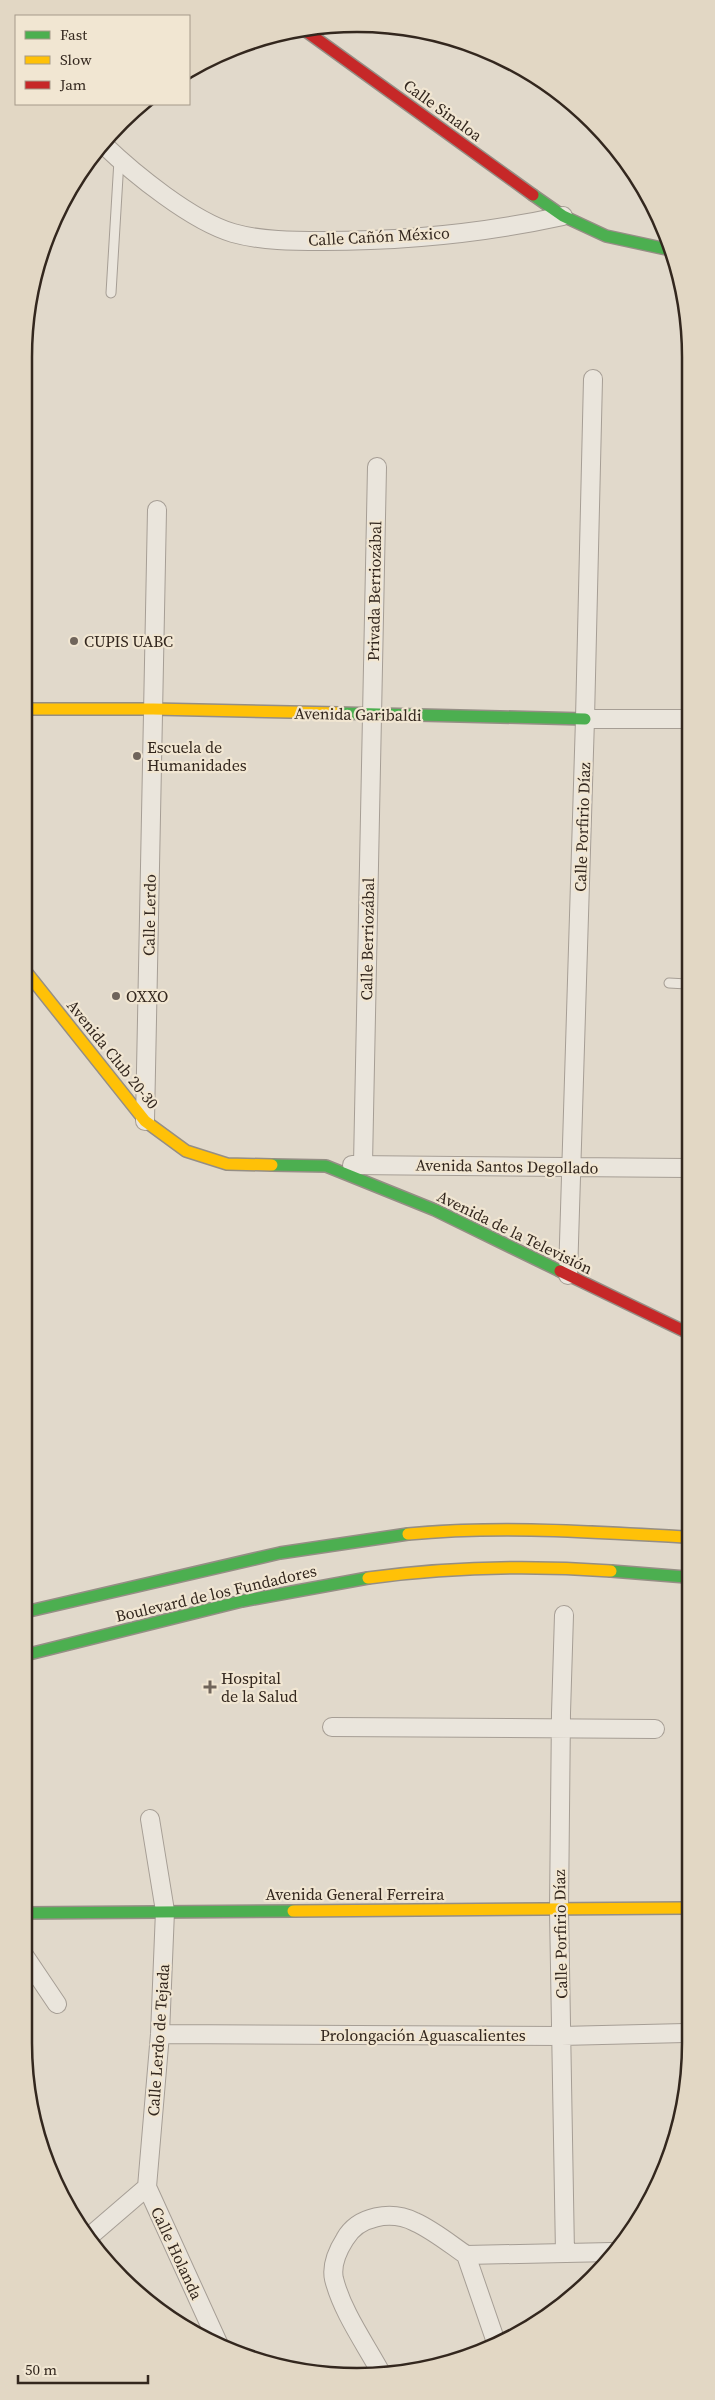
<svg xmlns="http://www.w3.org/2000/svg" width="715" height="2400" font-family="'Source Serif 4',serif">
	<rect width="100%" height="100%" fill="#e1d9cb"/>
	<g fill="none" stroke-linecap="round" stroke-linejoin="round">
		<defs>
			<path id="lane" d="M111,293L119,160
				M669,983L687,984"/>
			<path id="street" d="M103,144C134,174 192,221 233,233C261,241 294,241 323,241C403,241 485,233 563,216
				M585,719H688
				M145,1121L157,510
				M363,1164L377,467
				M352,1165L687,1168
				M568,1275L585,719L593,379
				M564,1615L561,1713L559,1910L565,2253
				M332,1727L655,1729
				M24,1955L57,2004
				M160,2034L561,2036L685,2033
				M147,2187L219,2345
				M90,2236L147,2187L160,2034L165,1911L150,1819
				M466,2255L612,2252
				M466,2255L497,2345
				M380,2371C364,2342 342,2311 334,2279C331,2265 338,2250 345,2239C358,2216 391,2210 415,2222C433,2230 450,2244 466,2255"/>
			<path id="fast" d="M533,195L563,216L606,236L671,250
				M339,713L585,719
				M272,1165L326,1166L435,1210L560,1271
				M611,1571L686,1577
				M25,1612L280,1553L408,1534
				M25,1655L242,1601L368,1578
				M24,1913L293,1911"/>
			<path id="slow" d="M29,709H153L339,713
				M28,974L145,1121L186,1151L227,1164L272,1165
				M408,1534C501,1525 593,1532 686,1537
				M368,1578C449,1567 529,1565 611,1571
				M293,1911L685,1908"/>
			<path id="jam" d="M303,29L533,195
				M560,1271L686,1332"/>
		</defs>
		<use href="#lane" stroke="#a69e95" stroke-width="11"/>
		<use href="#street" stroke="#a69e95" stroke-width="20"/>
		<use href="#fast" stroke="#958e85" stroke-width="14"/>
		<use href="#slow" stroke="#958e85" stroke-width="14"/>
		<use href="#jam" stroke="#958e85" stroke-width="14"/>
		<use href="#lane" stroke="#eae5dc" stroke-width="9"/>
		<use href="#street" stroke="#eae5dc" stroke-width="18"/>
		<use href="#fast" stroke="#4caf50" stroke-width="11"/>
		<use href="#slow" stroke="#ffc107" stroke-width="11"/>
		<use href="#jam" stroke="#c62828" stroke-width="11"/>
	</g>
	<g fill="#70655b" stroke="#f1e6d2" stroke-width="2">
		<circle cx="74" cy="641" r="5"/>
		<circle cx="137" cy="756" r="5"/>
		<circle cx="116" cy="996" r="5"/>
		<path d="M207.5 1679.5h5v5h5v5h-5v5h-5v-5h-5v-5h5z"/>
	</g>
	<g text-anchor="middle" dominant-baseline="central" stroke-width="4.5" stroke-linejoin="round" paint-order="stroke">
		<g font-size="16" fill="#33271e" stroke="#f1e6d2">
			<text transform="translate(443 110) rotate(36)">Calle Sinaloa</text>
			<text transform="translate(379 236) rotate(-3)">Calle Cañón México</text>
			<text transform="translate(374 591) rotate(-89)">Privada Berriozábal</text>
			<text transform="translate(358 714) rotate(1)">Avenida Garibaldi</text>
			<text transform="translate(582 827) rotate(-88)">Calle Porfirio Díaz</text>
			<text transform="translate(149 915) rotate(-89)">Calle Lerdo</text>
			<text transform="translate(367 939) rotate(-89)">Calle Berriozábal</text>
			<text transform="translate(113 1054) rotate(51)">Avenida Club 20-30</text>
			<text transform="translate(507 1166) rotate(1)">Avenida Santos Degollado</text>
			<text transform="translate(515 1232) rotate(26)">Avenida de la Televisión</text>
			<text transform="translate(216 1593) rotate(-13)">Boulevard de los Fundadores</text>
			<text x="355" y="1894">Avenida General Ferreira</text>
			<text transform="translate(560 1934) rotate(-91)">Calle Porfirio Díaz</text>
			<text x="423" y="2035">Prolongación Aguascalientes</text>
			<text transform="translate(158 2040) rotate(-86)">Calle Lerdo de Tejada</text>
			<text transform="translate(177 2253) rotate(65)">Calle Holanda</text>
		</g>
		<g font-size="16" fill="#33271e" stroke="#f1e6d2" text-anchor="start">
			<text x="84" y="641">CUPIS UABC</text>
			<text x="147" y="747">Escuela de<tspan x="147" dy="18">Humanidades</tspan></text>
			<text x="126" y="996">OXXO</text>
			<text x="221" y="1678">Hospital<tspan x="221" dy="18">de la Salud</tspan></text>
		</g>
	</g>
	<path d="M0 0H715V2400H0ZM357 32H357A325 325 0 0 1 682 357V2043A325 325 0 0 1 357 2368H357A325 325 0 0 1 32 2043V357A325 325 0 0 1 357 32Z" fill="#e2d7c4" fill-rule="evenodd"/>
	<path fill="none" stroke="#33271e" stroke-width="2.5" d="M357 32H357A325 325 0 0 1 682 357V2043A325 325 0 0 1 357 2368H357A325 325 0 0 1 32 2043V357A325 325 0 0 1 357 32Z"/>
	<rect x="15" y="15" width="175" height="90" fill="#f1e6d2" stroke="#a59a8a"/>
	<rect x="25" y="31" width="25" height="8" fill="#4caf50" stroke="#a59a8a"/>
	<text x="60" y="40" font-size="15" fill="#33271e">Fast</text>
	<rect x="25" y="56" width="25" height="8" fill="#ffc107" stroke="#a59a8a"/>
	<text x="60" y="65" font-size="15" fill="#33271e">Slow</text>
	<rect x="25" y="81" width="25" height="8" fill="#c62828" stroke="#a59a8a"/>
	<text x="60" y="90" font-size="15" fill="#33271e">Jam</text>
	<path d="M18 2375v8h130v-8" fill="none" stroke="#33271e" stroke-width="2.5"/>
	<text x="25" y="2375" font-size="15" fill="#33271e" stroke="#f1e6d2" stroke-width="4" paint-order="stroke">50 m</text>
</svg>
